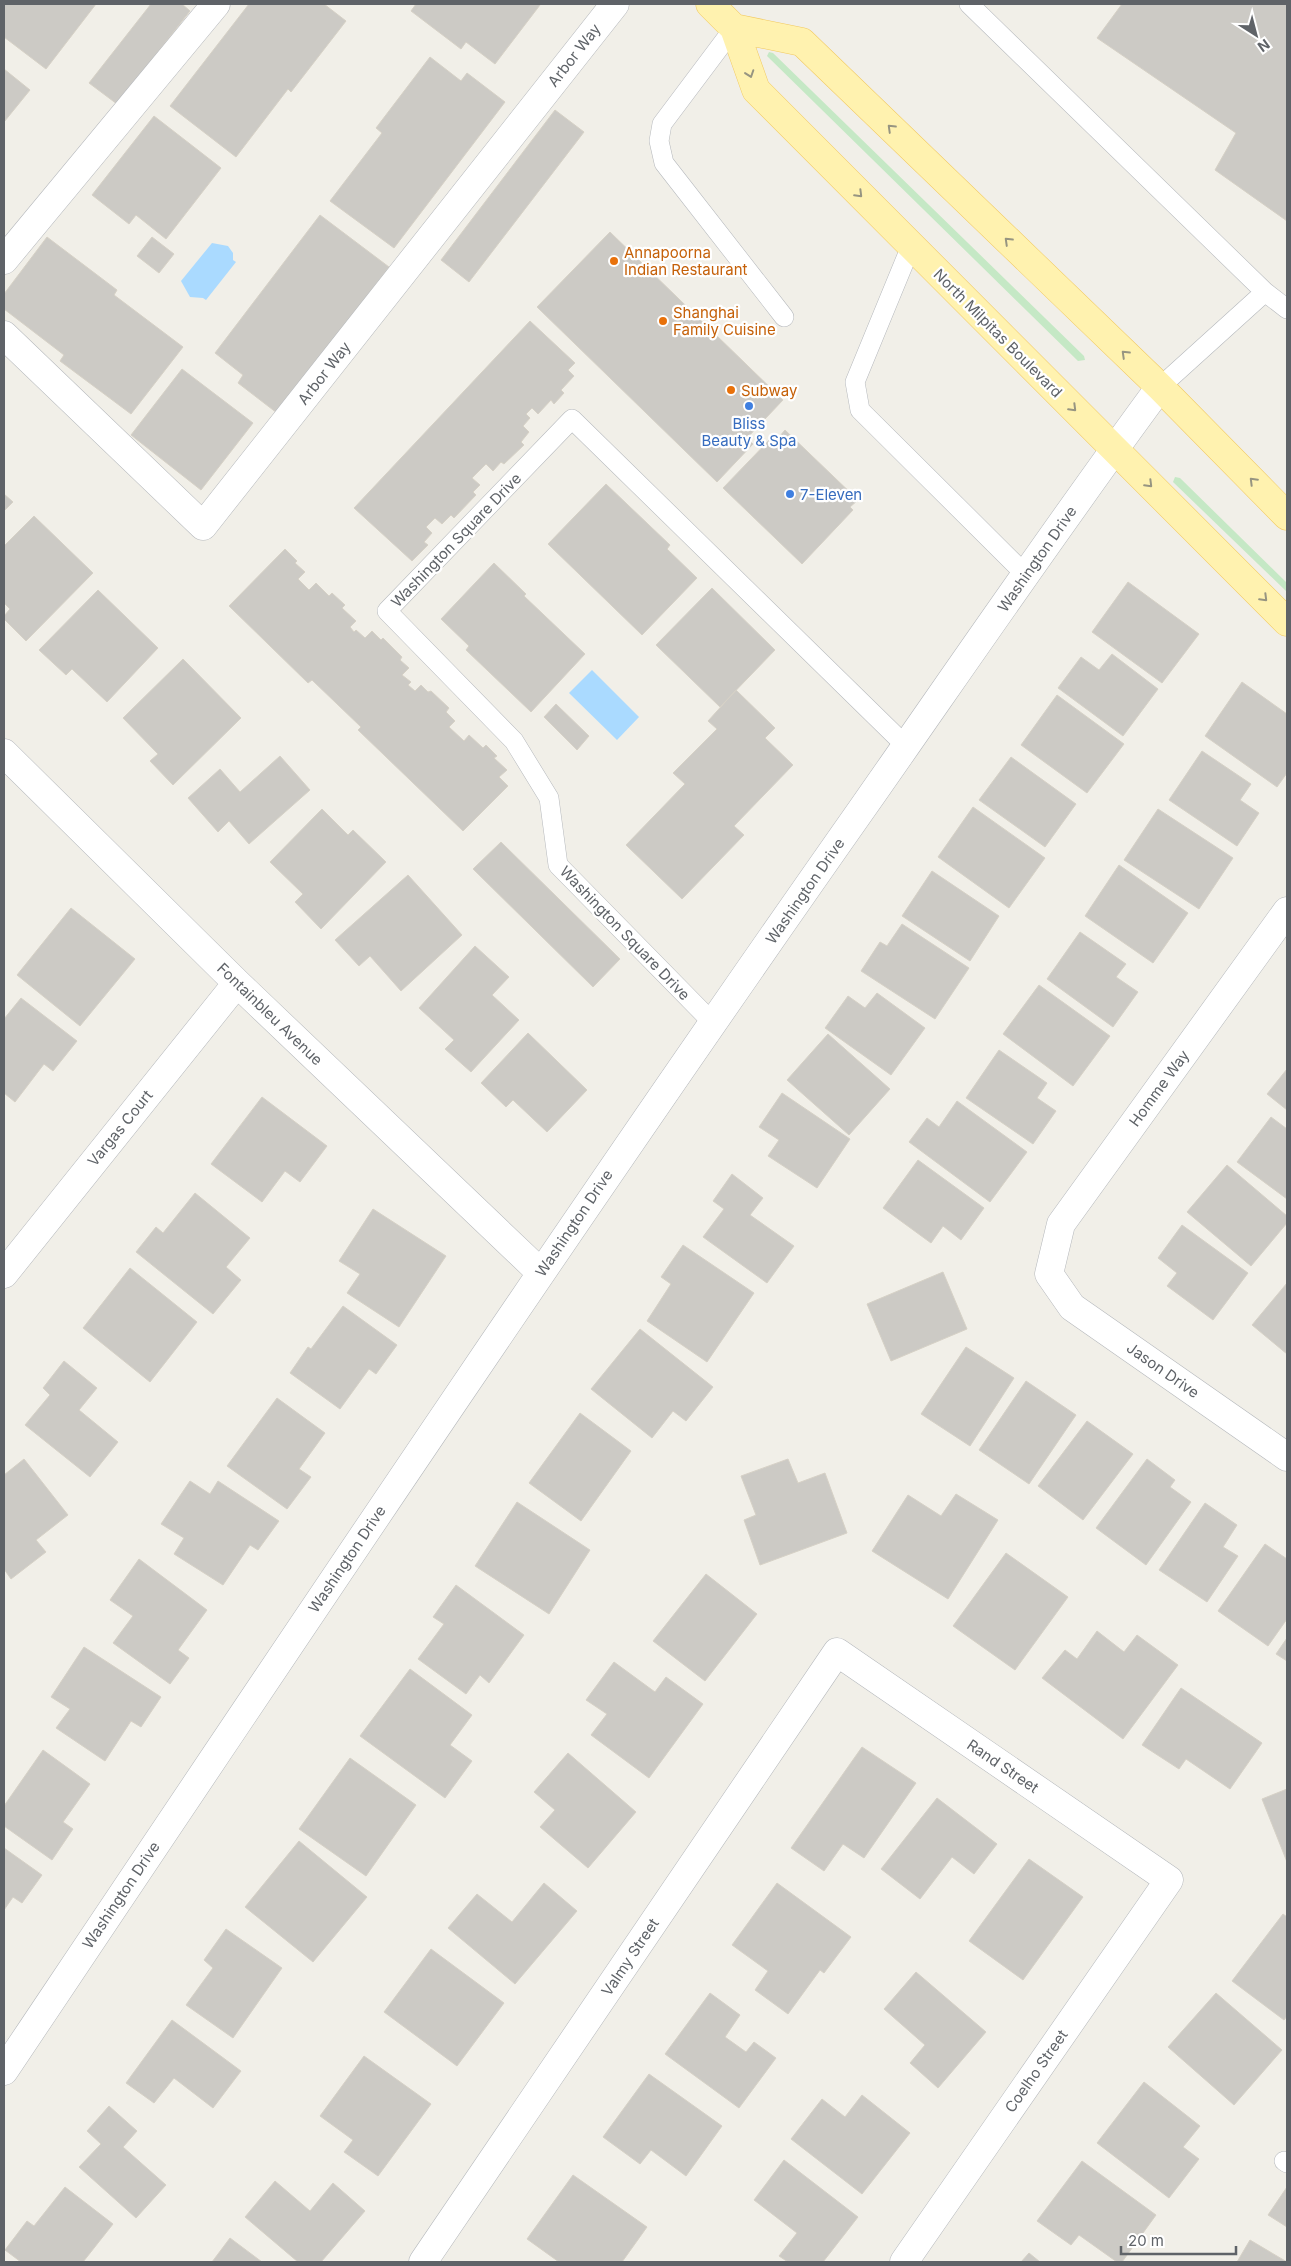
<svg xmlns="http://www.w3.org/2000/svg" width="1291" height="2266" font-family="Inter,sans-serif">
	<rect width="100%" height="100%" fill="#f1efe8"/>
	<path fill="#c5e8c5" d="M769,52L773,53L1084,356L1085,360L1078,361L767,56Z
		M1175,477L1180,478L1287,583V592L1173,482Z"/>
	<path fill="#aadaff" d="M212,243L228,246L233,253V260L236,262L206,300L203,298L190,297L181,281Z
		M592,670L639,717L617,740L569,693Z"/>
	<path fill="#cccac5" stroke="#d6d1c6" d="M4,4H96L46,69L4,37Z
		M151,4H182L190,11L117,104L89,83Z
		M249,4H324L346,21L291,92L288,89L236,157L170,106Z
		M416,4H539L540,5L495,64L466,42L461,49L411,11Z
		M1122,4H1287V221L1215,170L1236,133L1097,38Z
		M430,57L461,81L467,73L505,102L394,248L330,201L382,133L376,128Z
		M4,69L30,90L4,122Z
		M555,110L584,132L469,282L441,260Z
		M154,116L221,168L166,239L136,215L129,224L92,195Z
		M320,215L389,267L277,413L238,383L243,375L215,353Z
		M610,232L783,400L747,438L753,444L717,482L537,307Z
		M47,237L117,290L114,295L183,347L131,414L60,361L64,355L4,309V294Z
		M152,237L174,254L159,273L137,256Z
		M530,321L575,363L568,370L574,376L561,390L564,393L554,404L551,400L538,414L532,408L526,414L530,418L523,426L529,432L521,442L524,445L504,464L501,462L493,471L486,464L472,478L480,485L473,492L476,495L454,518L451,515L442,524L435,518L426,527L432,533L424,542L428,545L412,561L354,508Z
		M182,369L253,423L201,490L131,435Z
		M785,430L858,500L850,507L853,510L802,564L723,488L775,434L779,437Z
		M606,484L670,545L667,549L697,578L642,635L548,544Z
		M4,494L13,502L4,511Z
		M34,516L93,573L26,641L4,619V616L10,609L4,603V546Z
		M285,549L297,561L295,563L305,572L298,579L309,590L316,583L329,596L332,593L345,605L342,608L356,621L350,627L354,632L356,630L365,638L372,631L381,640L383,638L402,657L400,660L409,668L402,675L411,682L408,685L415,691L421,685L428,692L431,691L449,708L446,712L455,721L449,727L464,741L469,735L483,748L486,745L497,756L494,758L507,770L499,777L508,786L463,831L358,730L361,727L312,680L308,683L229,606Z
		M494,563L526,594L524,596L585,654L531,712L466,650L469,646L441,619Z
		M1128,582L1199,634L1162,683L1092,632Z
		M712,588L775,650L720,707L656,645Z
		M98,590L158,648L107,702L72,669L66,675L39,650Z
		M1112,654L1158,689L1123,736L1058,688L1081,657L1099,670Z
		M183,659L241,718L173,785L150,761L158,754L123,718Z
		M1242,682L1287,714V773L1277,787L1205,736Z
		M736,690L775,728L765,738L793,765L734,826L744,835L682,899L626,845L685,784L673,773L717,729L708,721Z
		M1057,695L1124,744L1087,793L1021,745Z
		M556,704L589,736L577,750L544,717Z
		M1202,751L1251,784L1240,800L1259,813L1237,846L1169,800Z
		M280,756L310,790L249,844L229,821L218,832L188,798L220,769L240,792Z
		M1011,757L1076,804L1045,847L979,800Z
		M973,807L1045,858L1009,908L938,857Z
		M322,809L348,835L353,830L386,862L321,929L295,902L303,894L270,862Z
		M1158,809L1233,858L1199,909L1124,860Z
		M501,842L620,959L593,987L473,869Z
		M1119,865L1188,913L1153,963L1085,916Z
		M932,871L999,916L970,961L902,916Z
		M408,875L462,935L401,991L370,956L359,966L335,940Z
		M71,908L135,959L80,1026L17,975Z
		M902,924L969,968L935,1019L861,971L880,942L887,946Z
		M1080,932L1126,964L1116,977L1138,992L1113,1027L1047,979Z
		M475,946L509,977L492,995L519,1020L471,1072L445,1049L454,1040L419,1008Z
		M1039,985L1110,1036L1073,1086L1003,1034Z
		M877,993L925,1028L891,1075L825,1028L848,996L865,1008Z
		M21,998L77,1041L53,1071L44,1064L15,1102L4,1093V1019Z
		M528,1033L587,1090L547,1132L513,1100L506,1107L481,1083Z
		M828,1034L890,1089L849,1135L787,1080Z
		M999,1050L1047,1083L1037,1098L1056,1111L1033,1144L966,1098Z
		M1287,1069V1110L1267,1094Z
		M782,1093L850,1139L817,1188L768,1156L779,1140L759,1127Z
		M262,1097L327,1146L300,1182L285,1171L262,1202L211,1164Z
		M957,1101L1027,1152L990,1202L909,1142L927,1118L939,1127Z
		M1271,1117L1287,1129V1199L1237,1162Z
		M918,1160L984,1208L961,1240L943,1226L931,1243L883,1208Z
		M1227,1165L1287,1216V1223L1251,1266L1187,1212Z
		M732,1174L763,1198L750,1215L794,1246L767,1283L703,1237L724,1209L713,1201Z
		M195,1193L250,1238L226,1267L241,1280L213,1314L136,1252L156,1227L163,1233Z
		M373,1209L446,1256L399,1327L347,1293L360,1274L339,1261Z
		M1182,1225L1248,1273L1213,1320L1167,1286L1177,1273L1158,1258Z
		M683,1245L754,1293L707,1362L647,1321L671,1284L661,1277Z
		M130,1268L197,1322L150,1382L83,1328Z
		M943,1272L967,1329L891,1361L867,1304Z
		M1287,1283V1354L1252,1325Z
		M343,1306L397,1345L376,1374L369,1369L340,1409L290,1373L308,1347L311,1349Z
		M640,1329L713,1387L686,1421L673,1411L652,1438L591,1389Z
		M966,1347L1014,1378L970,1446L921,1414Z
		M64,1361L97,1388L79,1410L118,1442L90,1477L25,1425L50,1395L43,1388Z
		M1026,1381L1076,1415L1029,1484L979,1450Z
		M277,1398L325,1433L299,1469L311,1477L287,1509L227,1466Z
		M580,1413L631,1451L581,1521L529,1483Z
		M1087,1421L1133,1454L1083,1520L1038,1486Z
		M24,1459L68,1515L36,1540L46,1552L11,1579L4,1569V1475Z
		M788,1459L798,1483L825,1473L847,1533L760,1565L744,1520L756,1515L741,1476Z
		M1147,1459L1175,1480L1170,1487L1191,1502L1146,1565L1096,1528Z
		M190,1481L210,1494L218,1481L279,1521L258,1550L250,1545L223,1585L174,1554L184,1538L161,1524Z
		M956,1494L998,1520L948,1599L872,1551L908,1495L941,1516Z
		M517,1502L590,1550L549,1614L475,1566Z
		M1205,1503L1237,1525L1223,1547L1238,1556L1207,1602L1159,1570Z
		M1265,1544L1287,1559V1619L1268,1646L1218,1611Z
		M1006,1553L1068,1597L1015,1670L953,1626Z
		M139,1559L207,1610L178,1650L189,1658L170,1684L113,1643L133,1616L110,1600Z
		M706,1574L757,1614L705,1681L653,1641Z
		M456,1585L524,1635L489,1683L480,1675L466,1694L418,1659L444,1624L433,1617Z
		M1097,1631L1124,1652L1137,1635L1178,1665L1123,1739L1042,1678L1065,1650L1077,1659Z
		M1287,1638V1661L1276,1654Z
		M84,1647L161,1697L141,1727L131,1721L105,1761L56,1728L70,1709L51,1697Z
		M614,1662L655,1692L666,1677L703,1704L649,1778L591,1735L607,1714L586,1700Z
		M410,1669L472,1715L450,1745L472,1761L445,1798L360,1736Z
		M1181,1688L1262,1743L1230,1789L1186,1759L1179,1769L1142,1745Z
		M862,1747L916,1783L864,1858L843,1844L824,1871L791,1848Z
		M43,1750L90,1784L63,1822L73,1829L52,1860L4,1826V1806Z
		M568,1753L636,1812L588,1868L540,1827L555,1810L534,1792Z
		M350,1758L416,1805L366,1876L299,1829Z
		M1287,1789V1862L1262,1799Z
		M937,1798L997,1844L974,1874L952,1857L920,1899L881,1869Z
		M299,1841L367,1897L313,1962L245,1907Z
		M4,1848L42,1875L22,1903L13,1897L4,1910Z
		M1029,1859L1083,1897L1023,1980L969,1941Z
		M544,1883L577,1911L515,1984L448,1928L477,1894L512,1922Z
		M777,1883L851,1937L824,1973L820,1970L788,2014L755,1990L768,1971L732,1945Z
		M1283,1914L1287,1917V2016L1284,2020L1232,1981Z
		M226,1929L282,1968L233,2038L186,2005L213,1968L204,1960Z
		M431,1949L504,2003L457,2066L384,2012Z
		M916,1972L986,2032L938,2088L910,2063L925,2045L884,2009Z
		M710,1993L740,2015L725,2037L746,2052L754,2042L776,2058L739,2108L665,2054Z
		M1216,1993L1282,2050L1234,2105L1168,2047Z
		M172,2020L241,2071L213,2108L174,2078L154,2103L126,2083Z
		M364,2056L431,2104L378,2176L344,2152L353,2140L320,2116Z
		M649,2074L722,2126L686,2176L651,2150L640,2164L603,2137Z
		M1144,2082L1200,2126L1183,2147L1199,2159L1169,2198L1097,2143Z
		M862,2095L910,2133L862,2194L791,2139L822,2099L845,2117Z
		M109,2106L137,2131L123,2147L166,2185L136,2218L79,2167L101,2144L87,2131Z
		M784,2160L858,2217L823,2262H788L779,2256L797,2233L754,2200Z
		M1082,2161L1156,2215L1122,2262H1117L1079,2235L1071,2245L1037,2221Z
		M573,2175L647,2227L622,2262H559L527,2239Z
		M275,2181L310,2211L333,2183L365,2211L321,2262H298L245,2217Z
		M65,2187L113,2224L83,2262H21L5,2250L27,2221L34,2226Z
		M1287,2187V2227L1268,2215Z
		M230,2238L262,2262H212Z
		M1250,2240L1287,2262H1237Z
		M1029,2253L1040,2262H1021Z"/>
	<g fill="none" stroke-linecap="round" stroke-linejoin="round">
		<defs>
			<path id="service" d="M969,4L1265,292L1287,309
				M734,28L662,124L659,141L664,163L784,317
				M911,246L855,382L860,410L1026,575
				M1160,387L1265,292
				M712,1022L558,865L549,798L514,741L387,611L572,419L906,746
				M1284,2161L1287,2163"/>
			<path id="minor" d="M4,260L216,4
				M4,335L203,526L615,4
				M4,753L237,983L540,1272
				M1287,911L1061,1224L1049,1274L1072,1307L1287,1457
				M4,1274L237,983
				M423,2262L837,1652L1169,1880L904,2262"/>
			<path id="tertiary" d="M4,2071C288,1647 571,1223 864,806C962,666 1058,525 1160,387"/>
			<path id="primary" d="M710,4L734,28L756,90L1287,622
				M734,28L802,42L1160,387L1287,516"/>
		</defs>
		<use href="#service" stroke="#b5b8bc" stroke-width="20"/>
		<use href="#minor" stroke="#b5b8bc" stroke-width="29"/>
		<use href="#tertiary" stroke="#b5b8bc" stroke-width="29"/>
		<use href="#primary" stroke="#f2c960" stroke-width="29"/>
		<use href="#service" stroke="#fff" stroke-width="19"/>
		<use href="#minor" stroke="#fff" stroke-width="28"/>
		<use href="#tertiary" stroke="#fff" stroke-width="28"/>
		<use href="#primary" stroke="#fff2af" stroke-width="28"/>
	</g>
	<defs><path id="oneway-chevron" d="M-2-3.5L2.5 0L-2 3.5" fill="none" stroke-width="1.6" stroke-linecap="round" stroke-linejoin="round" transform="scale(1.25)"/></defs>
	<g stroke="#979581">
		<use href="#oneway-chevron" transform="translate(750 74) rotate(71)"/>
		<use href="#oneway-chevron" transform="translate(891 128) rotate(-136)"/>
		<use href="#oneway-chevron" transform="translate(859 194) rotate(45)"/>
		<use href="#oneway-chevron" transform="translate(1008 241) rotate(-136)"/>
		<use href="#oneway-chevron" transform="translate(1125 354) rotate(-136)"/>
		<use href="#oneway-chevron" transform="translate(1073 408) rotate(45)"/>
		<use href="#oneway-chevron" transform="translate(1253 481) rotate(-135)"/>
		<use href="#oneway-chevron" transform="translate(1149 484) rotate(45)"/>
		<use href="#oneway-chevron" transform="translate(1264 598) rotate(45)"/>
	</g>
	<g fill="#e8710a" stroke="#fff" stroke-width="2">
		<circle cx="614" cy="261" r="5"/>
		<circle cx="663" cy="321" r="5"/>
		<circle cx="731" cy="390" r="5"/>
	</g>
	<g fill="#3f7fe0" stroke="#fff" stroke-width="2">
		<circle cx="749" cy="406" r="5"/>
		<circle cx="790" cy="494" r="5"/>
	</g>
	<g text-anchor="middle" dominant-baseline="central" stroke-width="4.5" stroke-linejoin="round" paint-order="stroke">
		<g font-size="15" fill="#5f6368" stroke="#fff">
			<text transform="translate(574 55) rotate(-52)">Arbor Way</text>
			<text transform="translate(998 333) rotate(45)">North Milpitas Boulevard</text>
			<text transform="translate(324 373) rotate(-52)">Arbor Way</text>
			<text transform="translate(456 540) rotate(-46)">Washington Square Drive</text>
			<text transform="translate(1037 559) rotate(-55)">Washington Drive</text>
			<text transform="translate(805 891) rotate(-55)">Washington Drive</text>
			<text transform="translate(625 933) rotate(46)">Washington Square Drive</text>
			<text transform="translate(270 1014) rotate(44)">Fontainbleu Avenue</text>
			<text transform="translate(1159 1088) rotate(-54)">Homme Way</text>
			<text transform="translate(120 1128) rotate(-51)">Vargas Court</text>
			<text transform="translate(574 1223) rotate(-56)">Washington Drive</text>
			<text transform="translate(1163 1370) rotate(35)">Jason Drive</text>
			<text transform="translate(347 1559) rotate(-56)">Washington Drive</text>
			<text transform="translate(1003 1766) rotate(34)">Rand Street</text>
			<text transform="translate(121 1895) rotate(-56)">Washington Drive</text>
			<text transform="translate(630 1957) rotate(-56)">Valmy Street</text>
			<text transform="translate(1036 2071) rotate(-55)">Coelho Street</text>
		</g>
		<g font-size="15" fill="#c56008" stroke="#fff" text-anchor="start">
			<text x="624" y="252">Annapoorna<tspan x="624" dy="17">Indian Restaurant</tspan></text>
			<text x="673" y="312">Shanghai<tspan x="673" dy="17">Family Cuisine</tspan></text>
			<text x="741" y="390">Subway</text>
		</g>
		<g font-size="15" fill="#366cbe" stroke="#fff">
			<text x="749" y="423">Bliss<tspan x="749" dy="17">Beauty &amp; Spa</tspan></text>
			<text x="800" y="494" text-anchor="start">7-Eleven</text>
		</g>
	</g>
	<rect width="1291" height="2266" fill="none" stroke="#5f6368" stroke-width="10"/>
	<g transform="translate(1256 35) rotate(144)" stroke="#ffffff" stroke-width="4" paint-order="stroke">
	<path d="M0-4L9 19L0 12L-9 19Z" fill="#5f6368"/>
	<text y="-8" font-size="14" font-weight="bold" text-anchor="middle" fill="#5f6368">N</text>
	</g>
	<path d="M1121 2246v8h115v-8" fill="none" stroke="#5f6368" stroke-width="2.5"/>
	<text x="1128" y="2246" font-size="15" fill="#5f6368" stroke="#ffffff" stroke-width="4" paint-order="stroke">20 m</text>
</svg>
